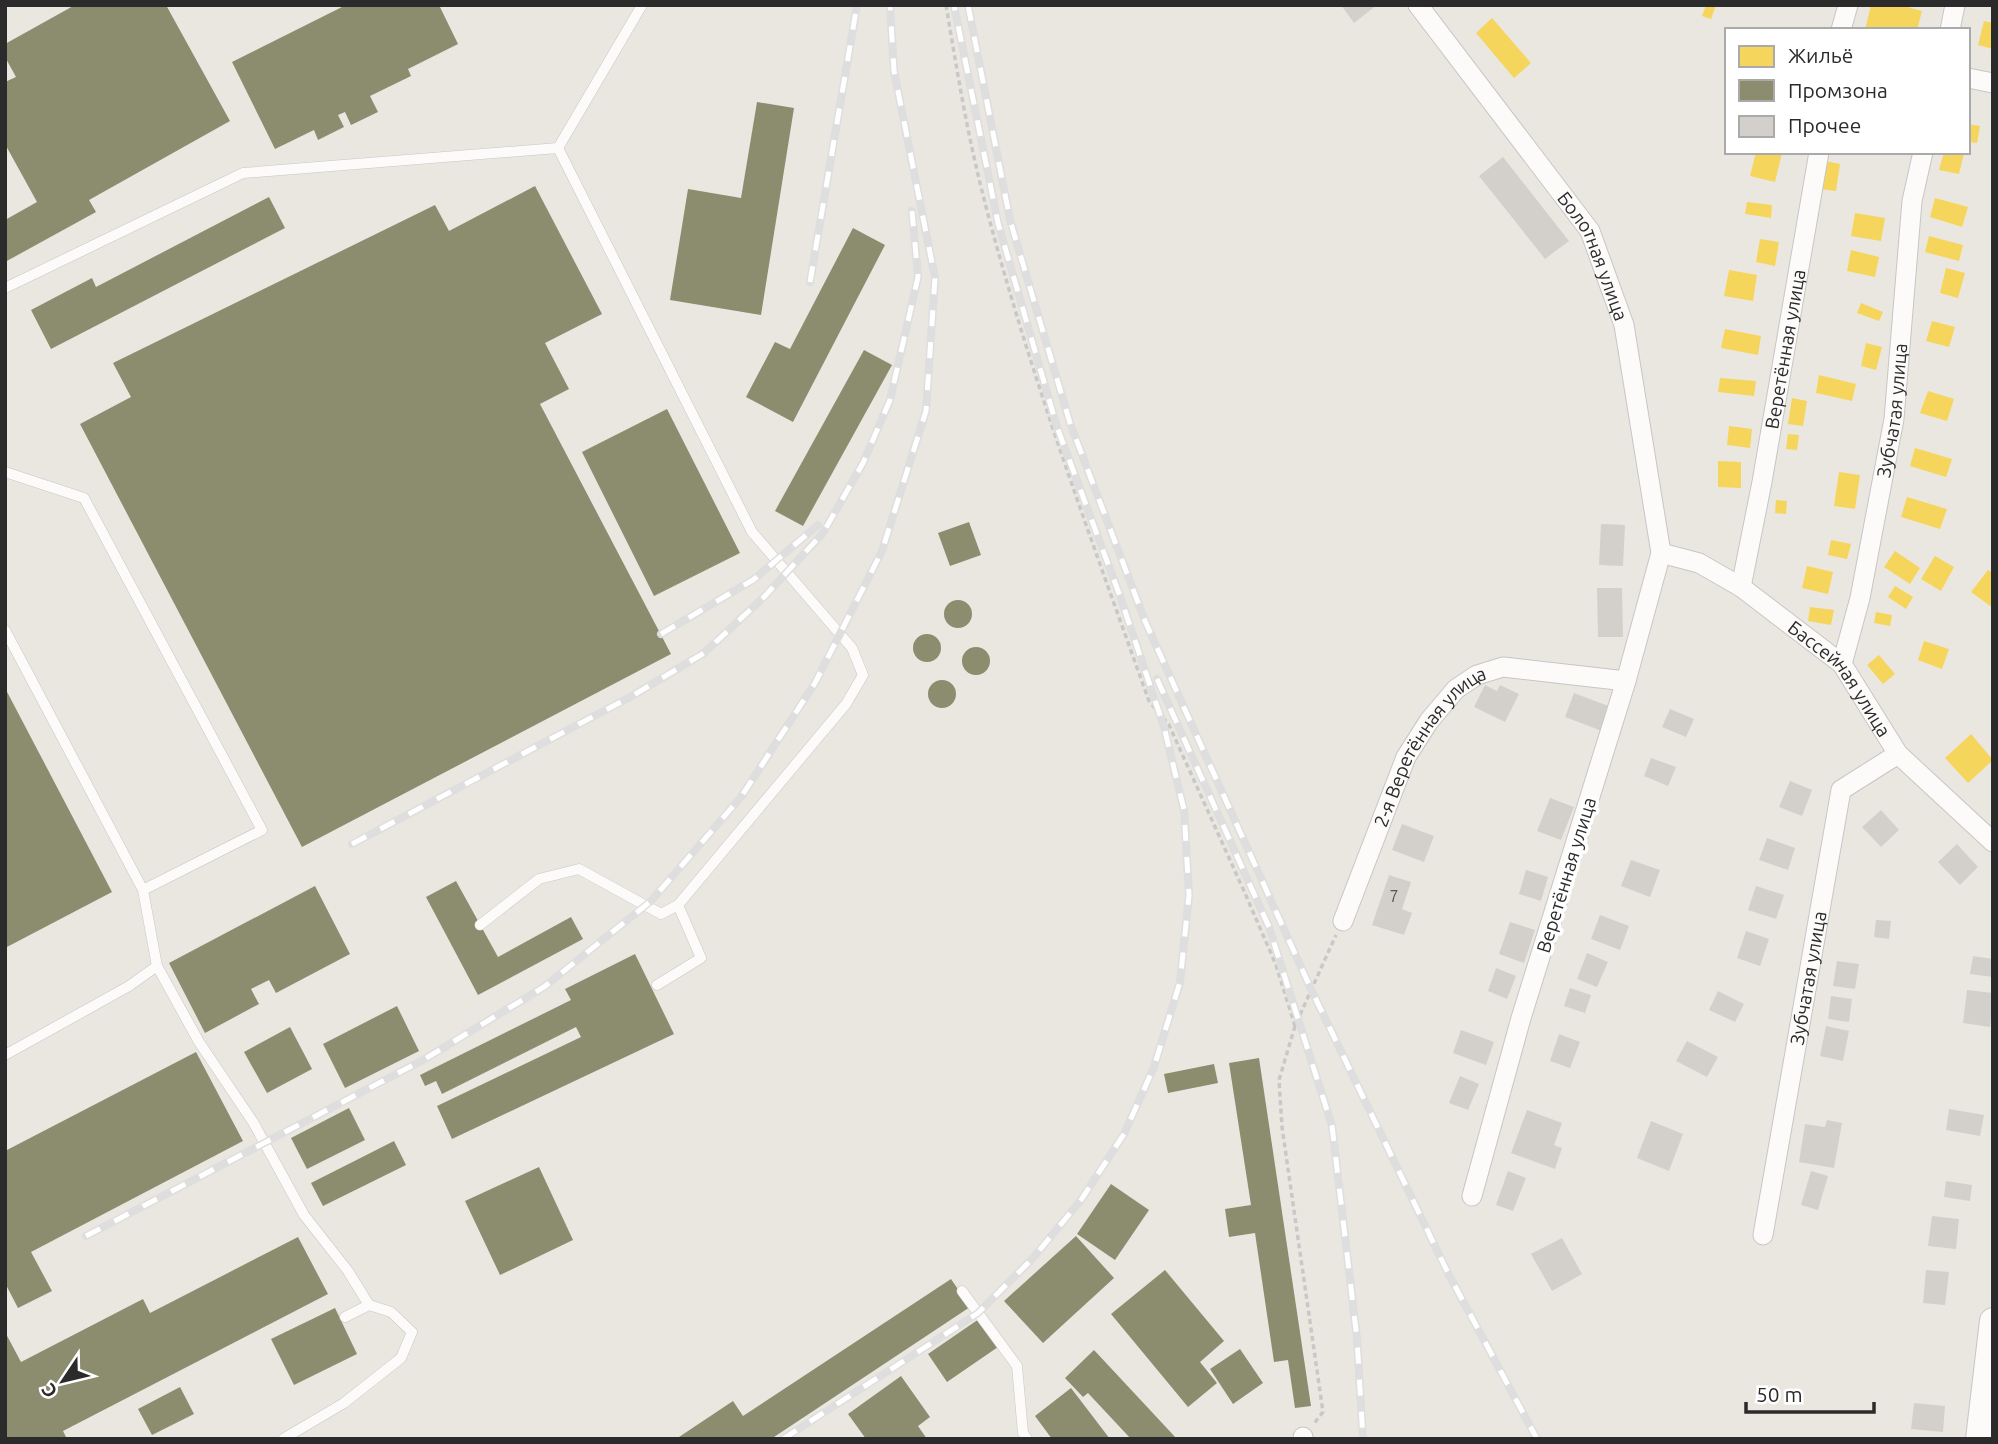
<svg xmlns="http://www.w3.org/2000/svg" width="1998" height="1444" font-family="Ubuntu,sans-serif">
	<rect width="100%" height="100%" fill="#eae7e1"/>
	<path fill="#f6d55c" d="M1706,5H1716L1711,19L1702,16Z
		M1871,5H1900L1922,11L1917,30H1865Z
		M1492,18L1531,63L1514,78L1476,33Z
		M1984,21L1993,23V49L1978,45Z
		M1968,124L1980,126L1977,143L1968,142Z
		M1756,152L1782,153L1775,182L1750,176Z
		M1944,152L1964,153L1959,174L1939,170Z
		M1825,161L1840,164L1836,191L1820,189Z
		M1935,198L1968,207L1962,227L1930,217Z
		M1747,202L1772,205L1771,218L1745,214Z
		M1855,213L1885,218L1881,241L1851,236Z
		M1929,236L1963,245L1959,261L1925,252Z
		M1760,239L1779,242L1775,266L1756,262Z
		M1851,250L1879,257L1875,277L1847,271Z
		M1946,268L1965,273L1958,298L1940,293Z
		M1729,270L1757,275L1753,301L1724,296Z
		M1861,303L1883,312L1879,321L1857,313Z
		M1932,321L1955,327L1949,347L1926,341Z
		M1725,329L1761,336L1758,355L1721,348Z
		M1866,343L1882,347L1876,370L1861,366Z
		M1819,375L1856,384L1852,401L1816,393Z
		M1720,378L1756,381L1754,396L1718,392Z
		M1928,391L1954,399L1947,421L1920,413Z
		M1792,398L1807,401L1803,426L1788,424Z
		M1729,426L1752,429L1750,448L1727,445Z
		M1788,434L1799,435L1797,450L1786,449Z
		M1915,448L1952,459L1946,477L1910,466Z
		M1718,461L1741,462V488L1718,487Z
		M1839,472L1860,475L1855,509L1834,506Z
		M1907,497L1947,509L1940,529L1901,517Z
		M1776,500L1787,501L1786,514L1775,513Z
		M1831,540L1851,544L1847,559L1828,555Z
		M1895,551L1920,568L1910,584L1884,567Z
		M1935,556L1954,567L1941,591L1921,579Z
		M1807,566L1833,572L1828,594L1802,588Z
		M1988,570L1993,573V608L1971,592Z
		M1895,586L1913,597L1906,609L1888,597Z
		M1810,607L1834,610L1831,625L1808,621Z
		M1876,612L1892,615L1890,626L1874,623Z
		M1924,641L1949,649L1942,669L1918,660Z
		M1879,655L1895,674L1883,684L1867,665Z
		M1971,734L1993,760L1968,783L1945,758Z"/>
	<path fill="#8c8c6e" d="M75,5H166L230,121L89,200L96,212L5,262V220L37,202L5,144V82L16,77L5,57V44Z
		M346,5H439L458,44L408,69L411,76L370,96L378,112L351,125L345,112L338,115L344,127L318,140L314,130L275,149L232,62Z
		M757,102L794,108L761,315L670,300L688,189L741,198Z
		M535,186L602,314L545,343L569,389L540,404L671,654L302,847L80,424L131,397L113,363L435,205L449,231Z
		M269,197L285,228L51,349L31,310L92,278L96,287Z
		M853,228L885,245L793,422L746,397L775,342L790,349Z
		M864,350L892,365L803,526L775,511Z
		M667,409L740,553L654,596L582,452Z
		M969,522L981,555L950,566L938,533Z
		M944 614a14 14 0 1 1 28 0a14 14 0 1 1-28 0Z
		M913 648a14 14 0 1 1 28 0a14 14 0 1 1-28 0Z
		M962 661a14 14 0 1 1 28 0a14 14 0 1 1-28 0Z
		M928 694a14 14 0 1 1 28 0a14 14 0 1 1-28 0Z
		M5,688L112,892L5,948Z
		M456,881L498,957L571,917L583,939L478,995L426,897Z
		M315,886L350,954L276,993L269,980L251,989L259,1004L205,1033L169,963Z
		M635,954L674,1034L452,1139L437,1106L581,1037L576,1027L442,1094L436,1081L425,1086L420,1075L571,1000L565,989Z
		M397,1006L419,1051L345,1088L323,1044Z
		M290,1027L312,1069L267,1093L244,1052Z
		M196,1052L243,1141L31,1252L52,1291L18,1308L5,1283V1151Z
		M1259,1058L1311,1406L1295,1408L1288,1360L1274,1362L1255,1233L1229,1237L1225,1209L1251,1205L1229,1063Z
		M1214,1064L1218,1083L1168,1093L1164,1074Z
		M349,1108L365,1140L307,1169L291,1138Z
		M394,1141L406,1165L323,1206L311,1183Z
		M539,1167L573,1240L500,1275L465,1201Z
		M1111,1184L1149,1210L1115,1260L1077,1234Z
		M1076,1236L1114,1278L1043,1343L1004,1301Z
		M298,1237L328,1294L63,1431L67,1439H5V1332L21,1362L143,1299L150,1313Z
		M1165,1270L1224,1341L1200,1362L1217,1383L1188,1407L1111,1314Z
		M951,1279L970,1307L771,1439H676L733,1401L743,1416Z
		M335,1308L357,1354L294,1385L271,1339Z
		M979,1319L998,1347L947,1382L928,1354Z
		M1240,1349L1263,1383L1233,1404L1210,1369Z
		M1094,1350L1177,1439H1131L1088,1393L1083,1397L1065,1378Z
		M901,1376L930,1417L918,1426L927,1439H866L848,1414Z
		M180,1387L194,1414L152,1435L138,1409Z
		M1071,1388L1110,1439H1052L1035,1416Z"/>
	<path fill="#d3d0cc" d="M1341,5H1377L1354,23Z
		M1503,157L1569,241L1545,259L1479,176Z
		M1601,524L1625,525L1623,566L1599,565Z
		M1597,588H1622L1623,637H1598Z
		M1485,685L1497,691L1500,685L1519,694L1505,722L1474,707Z
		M1574,693L1611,707L1602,731L1565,717Z
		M1670,709L1694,719L1686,737L1662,727Z
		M1651,758L1676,767L1668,786L1644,776Z
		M1790,781L1812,790L1802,816L1779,807Z
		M1550,798L1574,807L1561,840L1537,831Z
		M1881,810L1899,830L1881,847L1862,827Z
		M1402,824L1434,836L1424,862L1392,850Z
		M1767,838L1795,848L1788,870L1759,860Z
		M1957,844L1978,867L1960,885L1938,862Z
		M1631,860L1660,870L1650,897L1621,886Z
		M1526,870L1548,877L1541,901L1519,894Z
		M1389,875L1411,882L1402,909L1412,913L1404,935L1372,925Z
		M1756,886L1784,895L1776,919L1748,910Z
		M1600,915L1629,926L1620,950L1591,939Z
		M1876,920L1891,921L1889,939L1874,937Z
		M1510,922L1535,930L1524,963L1499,954Z
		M1746,931L1769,939L1760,966L1737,958Z
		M1587,953L1608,962L1597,987L1577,979Z
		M1973,956L1993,959V977L1970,974Z
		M1837,961L1859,964L1855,989L1833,986Z
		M1496,968L1516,976L1507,999L1488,991Z
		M1570,988L1591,995L1585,1013L1564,1006Z
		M1967,990L1993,993L1990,1027L1963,1023Z
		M1718,991L1744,1004L1735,1022L1709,1010Z
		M1831,996L1852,999L1849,1022L1828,1019Z
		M1826,1026L1849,1031L1843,1061L1820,1056Z
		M1461,1030L1494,1042L1486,1065L1453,1053Z
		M1559,1034L1580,1042L1570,1068L1550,1061Z
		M1687,1041L1718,1057L1707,1077L1676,1061Z
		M1460,1076L1479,1084L1468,1110L1449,1103Z
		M1949,1109L1984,1115L1980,1136L1946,1130Z
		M1527,1110L1562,1123L1554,1145L1562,1148L1555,1169L1511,1153Z
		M1827,1120L1842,1123L1834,1168L1799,1162L1805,1124L1825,1127Z
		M1651,1121L1683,1134L1669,1171L1637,1158Z
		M1508,1171L1526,1178L1513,1211L1496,1205Z
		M1811,1171L1828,1176L1818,1210L1801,1205Z
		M1946,1181L1972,1185L1970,1201L1944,1197Z
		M1932,1216L1959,1219L1956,1249L1928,1246Z
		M1562,1238L1582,1274L1552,1291L1531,1254Z
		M1926,1270L1949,1272L1945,1305L1923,1303Z
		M1914,1403L1945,1406L1943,1432L1911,1429Z"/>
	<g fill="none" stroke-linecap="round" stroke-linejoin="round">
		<defs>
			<path id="service" d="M558,148L752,532L852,648L863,675L846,704L678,905L701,958L657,985
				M5,288L243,173L558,148L642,5
				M5,472L84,498L262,830L143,890
				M5,630L143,890L157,966L199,1042L253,1122L304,1215L348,1271L369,1305L345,1317
				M480,925L539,879L579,869L661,914L678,905
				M5,1055L129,986L157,966
				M962,1291L1017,1366L1023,1433L1027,1439
				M283,1439L344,1403L401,1358L412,1332L391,1312L369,1305"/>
			<g id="minor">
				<path id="s1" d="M1418,5L1590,231L1624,325L1661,553L1626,681L1521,1018L1472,1196"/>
				<path d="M1841,30L1848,5"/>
				<path d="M1950,30L1955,5"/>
				<path d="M1968,78L1993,83"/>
				<path id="s2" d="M1661,553L1699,563L1741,587L1842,664L1898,754L1993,842"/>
				<path id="s3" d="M1741,587L1762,482L1819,152"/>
				<path id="s4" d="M1842,664L1860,598L1894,419L1912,201L1923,152"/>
				<path id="s5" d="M1343,921L1406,757L1429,721L1456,689L1477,675L1503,667L1626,681"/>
				<path id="s6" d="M1763,1235L1841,790L1898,754"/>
				<path d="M1303,1437V1439"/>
			</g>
			<path id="secondary" d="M1979,1439L1993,1321"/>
		</defs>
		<use href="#service" stroke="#c7c6c6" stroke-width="11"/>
		<use href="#minor" stroke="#c7c6c6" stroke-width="21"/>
		<use href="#secondary" stroke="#c7c6c6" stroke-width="28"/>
		<path stroke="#c8c8c7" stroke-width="3.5" stroke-dasharray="5 3.5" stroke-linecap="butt" d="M946,5C957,71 968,138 985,203C1029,372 1090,536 1149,701L1169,725L1244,891L1276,965L1295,1026L1336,935
			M1295,1026L1279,1080L1282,1127L1323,1412L1313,1425"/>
		<use href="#service" stroke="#fcfbfa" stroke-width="10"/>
		<use href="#minor" stroke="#fcfbfa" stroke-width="19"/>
		<use href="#secondary" stroke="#fcfbfa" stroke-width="26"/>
		<defs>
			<path id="rail" d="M968,5L1010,220L1070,423L1145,621L1310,987L1448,1273L1537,1439
				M810,282L857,5
				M661,634L753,580L818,525
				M1157,679L1269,927L1332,1126L1357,1339L1363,1439
				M352,844L632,696L704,653L764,597L823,533L863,463L890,400L918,277L912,211
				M86,1236L423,1060L544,987L651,901L741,797L815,683L882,551L926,411L935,278L894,71L890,5
				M783,1439L978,1313L1033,1258L1081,1200L1124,1134L1154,1067L1180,982L1189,895L1184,810L1164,727L1120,596L1057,427L998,223L954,5"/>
		</defs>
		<use href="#rail" stroke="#dededf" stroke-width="8"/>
		<use href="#rail" stroke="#fff" stroke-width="5" stroke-dasharray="16" stroke-linecap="butt"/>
	</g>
	<g text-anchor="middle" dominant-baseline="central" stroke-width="7" stroke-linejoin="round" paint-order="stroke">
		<g font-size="16" fill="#565554">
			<text x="1394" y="896">7</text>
		</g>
		<g font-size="19" fill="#2b2b2b" stroke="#fff">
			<text stroke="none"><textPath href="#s1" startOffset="308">Болотная улица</textPath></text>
			<text stroke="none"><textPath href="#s3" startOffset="242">Веретённая улица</textPath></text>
			<text stroke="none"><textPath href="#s4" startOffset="259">Зубчатая улица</textPath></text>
			<text stroke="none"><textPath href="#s2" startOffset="224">Бассейная улица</textPath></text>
			<text stroke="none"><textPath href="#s5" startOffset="198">2-я Веретённая улица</textPath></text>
			<text transform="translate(1566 875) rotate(-73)">Веретённая улица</text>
			<text stroke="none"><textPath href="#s6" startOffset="261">Зубчатая улица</textPath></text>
		</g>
	</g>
	<rect width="1998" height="1444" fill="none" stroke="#2b2b2b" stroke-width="14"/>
	<rect x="1725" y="28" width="245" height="126" fill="#ffffff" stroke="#aaaaaa" stroke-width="2"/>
	<rect x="1739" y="46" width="35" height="21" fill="#f6d55c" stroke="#aaaaaa" stroke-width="2"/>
	<text x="1788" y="63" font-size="21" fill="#2b2b2b">Жильё</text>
	<rect x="1739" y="80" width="35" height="21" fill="#8c8c6e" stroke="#aaaaaa" stroke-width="2"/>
	<text x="1788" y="98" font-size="21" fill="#2b2b2b">Промзона</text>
	<rect x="1739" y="116" width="35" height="21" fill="#d3d0cc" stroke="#aaaaaa" stroke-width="2"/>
	<text x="1788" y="133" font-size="21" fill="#2b2b2b">Прочее</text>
	<g transform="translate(63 1381) rotate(235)" stroke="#ffffff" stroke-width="5" paint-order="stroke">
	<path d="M0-5L12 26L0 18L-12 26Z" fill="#2b2b2b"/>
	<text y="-10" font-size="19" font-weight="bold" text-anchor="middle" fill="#2b2b2b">С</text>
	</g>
	<path d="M1746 1402v10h128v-10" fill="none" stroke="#2b2b2b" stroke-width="3.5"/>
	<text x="1756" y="1402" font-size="21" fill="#2b2b2b" stroke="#ffffff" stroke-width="5" paint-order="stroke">50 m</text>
</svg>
